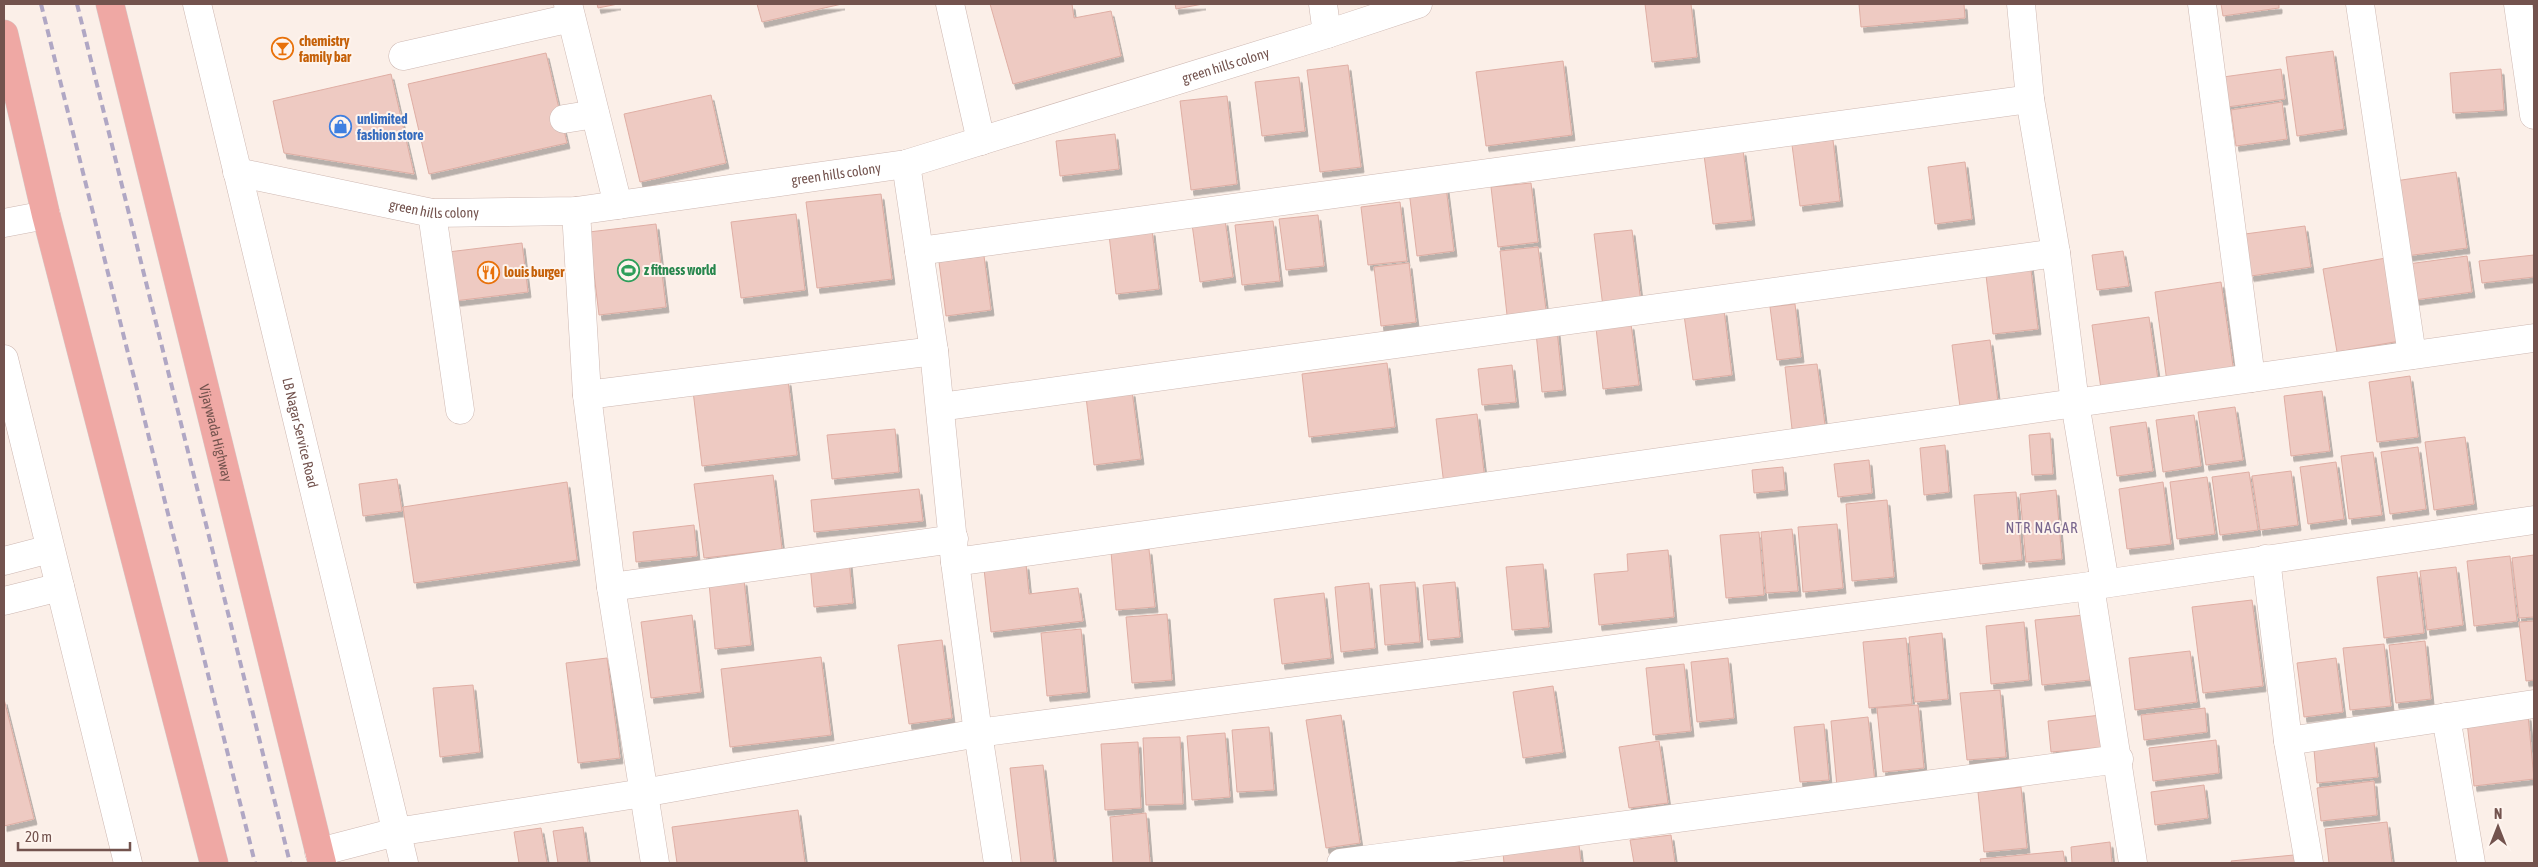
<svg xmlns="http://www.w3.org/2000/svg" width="2538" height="867" font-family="'Asap Condensed',sans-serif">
	<defs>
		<filter id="shadow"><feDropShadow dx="3" dy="5.5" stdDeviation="0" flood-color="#0004"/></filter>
	</defs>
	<rect width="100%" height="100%" fill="#fbefe8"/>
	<path fill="#eecac2" stroke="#dfaea4" filter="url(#shadow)" d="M597,4H618L598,8Z
		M757,4H842L762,22Z
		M990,4H1072L1074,18L1111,11L1121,56L1013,84Z
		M1175,4H1203L1176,9Z
		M1645,4H1691L1697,57L1652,62Z
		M1859,4H1964L1965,18L1861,27Z
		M2221,4H2279V8L2223,16Z
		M2333,51L2344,129L2297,136L2286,57Z
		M546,53L567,143L429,174L408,84Z
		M1563,61L1572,135L1486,146L1476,72Z
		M1348,65L1361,167L1320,172L1307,70Z
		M2281,69L2285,99L2227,107L2223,77Z
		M2501,69L2504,110L2453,113L2450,73Z
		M391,74L414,174L284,153L273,101Z
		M1299,77L1305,131L1262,136L1255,82Z
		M711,95L726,163L640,182L624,114Z
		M1227,96L1237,184L1191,190L1180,101Z
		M2282,102L2287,139L2236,146L2231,110Z
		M1115,134L1119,169L1060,176L1056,141Z
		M1833,140L1840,201L1800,206L1792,145Z
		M1743,150L1752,220L1713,224L1704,155Z
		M1965,162L1972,219L1935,224L1928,167Z
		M2456,172L2467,248L2406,256L2395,181Z
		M1531,183L1538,242L1498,247L1491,187Z
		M1446,187L1454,251L1417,256L1409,191Z
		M881,194L892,279L817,288L806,202Z
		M1400,202L1407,261L1368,265L1361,207Z
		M796,214L805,290L741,298L731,222Z
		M1318,215L1324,266L1286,270L1279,219Z
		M1225,220L1233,277L1200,282L1192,224Z
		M1273,221L1280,281L1242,285L1235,225Z
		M656,224L666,307L599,315L589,232Z
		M2305,226L2311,267L2251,276L2245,234Z
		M1152,230L1159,289L1116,294L1109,235Z
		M1632,230L1641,303L1603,307L1594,234Z
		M522,243L528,292L454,301L448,252Z
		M1538,247L1546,310L1507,315L1500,251Z
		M2123,251L2129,286L2097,290L2092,255Z
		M2534,255V277L2482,283L2479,261Z
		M984,256L991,310L946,316L939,262Z
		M2467,256L2472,292L2414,300L2408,264Z
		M2386,258L2400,341L2337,352L2323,269Z
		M2030,262L2038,329L1993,334L1985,267Z
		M1409,263L1416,322L1381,326L1374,267Z
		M2221,282L2234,373L2167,382L2155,292Z
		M1795,304L1801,357L1777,360L1770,307Z
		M1724,310L1732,375L1693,380L1684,315Z
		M2149,317L2158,380L2101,389L2092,325Z
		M1631,324L1639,385L1603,389L1596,328Z
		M1557,330L1563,390L1542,392L1536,333Z
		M1990,340L1998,402L1960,407L1952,345Z
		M1387,363L1395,427L1309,437L1302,374Z
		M1817,364L1825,425L1792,429L1785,367Z
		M1512,365L1516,402L1482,405L1478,369Z
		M2410,376L2418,437L2377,442L2369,382Z
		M788,380L797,455L702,466L693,391Z
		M1132,391L1141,459L1094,465L1086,397Z
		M2322,391L2330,451L2291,456L2284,396Z
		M2235,407L2243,460L2206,465L2198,412Z
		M1477,414L1485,480L1444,485L1436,419Z
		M2194,415L2201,466L2163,472L2156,420Z
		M2146,422L2153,471L2117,476L2110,427Z
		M895,429L899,472L832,479L827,435Z
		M2050,433L2053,474L2032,475L2029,435Z
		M2465,437L2474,504L2434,510L2425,442Z
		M1945,445L1949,492L1924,495L1920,448Z
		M2418,447L2426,509L2390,514L2381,452Z
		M2373,452L2382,515L2349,519L2341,456Z
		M1869,460L1872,493L1838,497L1834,464Z
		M2336,462L2344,519L2308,524L2300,467Z
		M1783,467L1785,490L1754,493L1752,470Z
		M2291,471L2298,525L2260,530L2252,476Z
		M2249,472L2258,530L2220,535L2212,477Z
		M773,475L782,549L704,558L694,484Z
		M2207,477L2215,534L2177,539L2170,482Z
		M397,479L402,511L363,516L359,484Z
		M567,482L577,560L414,583L403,507Z
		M2163,482L2171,544L2127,549L2119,489Z
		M919,489L923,521L814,532L811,500Z
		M2056,490L2062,559L2026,562L2020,494Z
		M2016,492L2022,560L1980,564L1974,495Z
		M1887,500L1894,577L1852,581L1846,504Z
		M1837,524L1843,588L1803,592L1798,527Z
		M694,525L697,556L636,562L633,532Z
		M1792,529L1798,591L1766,593L1761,532Z
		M1759,532L1764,595L1726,598L1720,535Z
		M1149,549L1155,607L1116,610L1111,552Z
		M1668,550L1674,617L1599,625L1594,574L1628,571L1627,554Z
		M2534,555V617L2519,618L2512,558Z
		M2510,556L2517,621L2474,626L2467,561Z
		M849,561L853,603L814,607L810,565Z
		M1026,564L1029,594L1078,588L1083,621L991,632L984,569Z
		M1543,564L1549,627L1512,630L1506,567Z
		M2456,567L2463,625L2427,630L2420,571Z
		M2417,572L2424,633L2384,638L2377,577Z
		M744,580L751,645L715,649L709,583Z
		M1415,582L1420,642L1385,645L1380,585Z
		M1455,582L1460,637L1428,640L1423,585Z
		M1369,583L1375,648L1341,652L1335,587Z
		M1324,593L1331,658L1282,664L1274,599Z
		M2252,600L2263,686L2203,693L2192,607Z
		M1167,614L1172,680L1132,683L1126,617Z
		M692,615L701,692L651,698L641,622Z
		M2084,615L2090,680L2042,685L2035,620Z
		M2534,621V680L2526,681L2519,622Z
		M2024,622L2029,680L1991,684L1986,626Z
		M1081,629L1087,692L1047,696L1041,633Z
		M1942,633L1948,699L1915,702L1909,637Z
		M1906,638L1912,704L1869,708L1863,642Z
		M942,640L952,718L909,724L898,645Z
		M2425,641L2431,699L2396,703L2389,645Z
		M2384,644L2391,706L2350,710L2343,648Z
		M2190,651L2197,702L2135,710L2129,658Z
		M821,657L831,735L730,747L721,669Z
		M607,658L620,758L578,763L566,663Z
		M1728,658L1734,718L1697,722L1691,662Z
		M2336,658L2343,712L2304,717L2297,663Z
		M1684,664L1691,731L1653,735L1646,668Z
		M473,685L480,752L440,757L433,688Z
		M1553,686L1563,752L1523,758L1513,692Z
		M2000,690L2006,757L1967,760L1960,693Z
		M4,699L34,819L4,826Z
		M1918,705L1924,768L1883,772L1877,708Z
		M2205,708L2207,732L2144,740L2141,715Z
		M1341,715L1360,843L1326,848L1306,720Z
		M2101,715L2105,747L2051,752L2048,721Z
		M2528,715L2534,779L2474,786L2467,722Z
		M1868,717L1875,783L1837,787L1831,721Z
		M1824,724L1829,780L1800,782L1794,727Z
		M1269,727L1274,790L1237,792L1232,730Z
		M1225,733L1230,797L1192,800L1187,736Z
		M1180,737L1183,804L1146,805L1143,738Z
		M2216,740L2219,773L2153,781L2149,748Z
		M1659,741L1668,803L1629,808L1619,747Z
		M1138,742L1141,808L1105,810L1101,744Z
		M2374,742L2378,777L2317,783L2314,750Z
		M1043,765L1054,863H1021L1010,768Z
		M2374,781L2377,815L2321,821L2317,788Z
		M2204,785L2208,818L2155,825L2151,792Z
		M2021,787L2027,848L1984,852L1978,792Z
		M798,810L805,863H677L672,827Z
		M1146,813L1150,863H1113L1110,817Z
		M2387,822L2392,863H2329L2325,829Z
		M583,827L588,863H558L553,831Z
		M541,828L547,863H519L514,832Z
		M1671,835L1675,863H1634L1630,840Z
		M2110,842L2112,863H2072L2071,847Z
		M1579,845L1581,863H1504L1503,853Z
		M2063,851L2065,863H1981L1980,859Z
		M2294,855L2295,863H2232L2231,861Z"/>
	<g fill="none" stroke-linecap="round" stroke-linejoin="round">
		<defs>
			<g id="minor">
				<path id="s1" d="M197,4L404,863"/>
				<path d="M568,4L618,205"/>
				<path d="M950,4L981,141"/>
				<path d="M1323,4L1327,34"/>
				<path d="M2021,4L2030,99L2056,253L2075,403L2105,583"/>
				<path d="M2202,4L2251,378"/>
				<path d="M2360,4L2412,355"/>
				<path d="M2518,4L2534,115"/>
				<path d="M403,56L571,18"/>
				<path d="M564,119L595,114"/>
				<path d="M906,164L934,351L955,562L978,733L998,863"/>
				<path id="s2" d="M237,172L432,213L576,211L906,164L1327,34L1418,4"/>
				<path d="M576,211L587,395L611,587L655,863"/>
				<path d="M432,213L460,410"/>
				<path d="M4,223L46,215"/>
				<path d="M919,251L2030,99"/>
				<path d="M4,359L128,863"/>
				<path d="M587,395L934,351"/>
				<path d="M940,407L2056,253"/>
				<path d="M2266,559L2288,741L2309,863"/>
				<path d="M4,561L50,549"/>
				<path d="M955,562L2534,338"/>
				<path d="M2090,586L2133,863"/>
				<path d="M611,587L954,539"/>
				<path d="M4,601L60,587"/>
				<path d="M2446,717L2471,863"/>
				<path d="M2288,741L2534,704"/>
				<path d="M319,852L396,832L643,793L978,733L2090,586L2534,520"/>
				<path d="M1341,863L2119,759"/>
			</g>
			<g id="highway">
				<path id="s3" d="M110,4L322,863"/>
				<path d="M4,34L46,215L214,863"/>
			</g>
		</defs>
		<use href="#minor" stroke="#ceb8b2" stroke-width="29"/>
		<use href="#highway" stroke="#d5cbca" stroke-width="29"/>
		<use href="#minor" stroke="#fff" stroke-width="28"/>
		<use href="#highway" stroke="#efa8a4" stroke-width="28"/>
		<path stroke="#b0a7c4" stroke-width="4" stroke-dasharray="8 5" stroke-linecap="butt" d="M41,4L255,863
			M77,4L290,863"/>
	</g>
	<defs>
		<symbol id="bar-ring" viewBox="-11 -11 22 22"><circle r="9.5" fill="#fef4ee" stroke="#e8710a" stroke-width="1.5"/><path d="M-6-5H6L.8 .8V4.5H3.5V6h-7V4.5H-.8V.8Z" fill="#e8710a"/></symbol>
		<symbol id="shop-ring" viewBox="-11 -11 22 22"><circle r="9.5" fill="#fef4ee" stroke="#3f7fe0" stroke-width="1.5"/><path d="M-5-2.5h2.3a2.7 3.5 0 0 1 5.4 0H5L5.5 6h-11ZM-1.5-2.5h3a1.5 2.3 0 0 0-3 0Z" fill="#3f7fe0"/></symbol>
		<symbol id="stadium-ring" viewBox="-11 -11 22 22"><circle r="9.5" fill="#fef4ee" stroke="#2e9e5b" stroke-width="1.5"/><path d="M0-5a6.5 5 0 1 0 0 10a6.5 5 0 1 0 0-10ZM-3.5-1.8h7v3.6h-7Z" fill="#2e9e5b"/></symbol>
		<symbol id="restaurant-ring" viewBox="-11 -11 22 22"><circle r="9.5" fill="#fef4ee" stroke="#e8710a" stroke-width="1.5"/><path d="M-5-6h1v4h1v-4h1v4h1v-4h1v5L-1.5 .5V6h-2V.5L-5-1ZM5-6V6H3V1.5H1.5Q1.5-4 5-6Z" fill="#e8710a"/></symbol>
	</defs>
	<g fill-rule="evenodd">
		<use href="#bar-ring" x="270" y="36" width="25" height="25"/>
		<use href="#shop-ring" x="328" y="114" width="25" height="25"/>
		<use href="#stadium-ring" x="616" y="258" width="25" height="25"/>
		<use href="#restaurant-ring" x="476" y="260" width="25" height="25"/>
	</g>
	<g text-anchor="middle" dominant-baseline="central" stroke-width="4" stroke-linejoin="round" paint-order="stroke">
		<g font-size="14" font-weight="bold" fill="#c56008" stroke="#fef4ee" text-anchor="start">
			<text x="299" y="41">chemistry<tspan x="299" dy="16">family bar</tspan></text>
			<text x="504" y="272">louis burger</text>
		</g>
		<g font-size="14" fill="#73534e" stroke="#fef4ee">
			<text stroke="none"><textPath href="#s2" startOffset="1011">green hills colony</textPath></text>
			<text stroke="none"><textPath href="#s2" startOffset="606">green hills colony</textPath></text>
			<text stroke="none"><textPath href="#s2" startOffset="201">green hills colony</textPath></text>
			<text stroke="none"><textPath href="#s3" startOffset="442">Vijaywada Highway</textPath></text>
			<text stroke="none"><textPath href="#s1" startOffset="441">LB Nagar Service Road</textPath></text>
		</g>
		<g font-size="14" font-weight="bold" fill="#366cbe" stroke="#fef4ee" text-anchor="start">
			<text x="357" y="119">unlimited<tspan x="357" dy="16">fashion store</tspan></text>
		</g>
		<g font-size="14" font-weight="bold" fill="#27864d" stroke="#fef4ee" text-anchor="start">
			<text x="644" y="270">z fitness world</text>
		</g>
		<g font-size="15" letter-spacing="1" fill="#79668e" stroke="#fef4ee">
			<text x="2042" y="527">NTR NAGAR</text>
		</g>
	</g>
	<rect width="2538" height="867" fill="none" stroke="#73534e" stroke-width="10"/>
	<g transform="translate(2498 827)" stroke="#fef4ee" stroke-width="4" paint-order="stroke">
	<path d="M0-4L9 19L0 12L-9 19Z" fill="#73534e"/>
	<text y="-8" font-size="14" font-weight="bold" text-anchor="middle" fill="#73534e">N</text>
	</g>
	<path d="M18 842v8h112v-8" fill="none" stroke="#73534e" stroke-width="2.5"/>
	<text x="25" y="842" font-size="15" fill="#73534e" stroke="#fef4ee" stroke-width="4" paint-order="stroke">20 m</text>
</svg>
